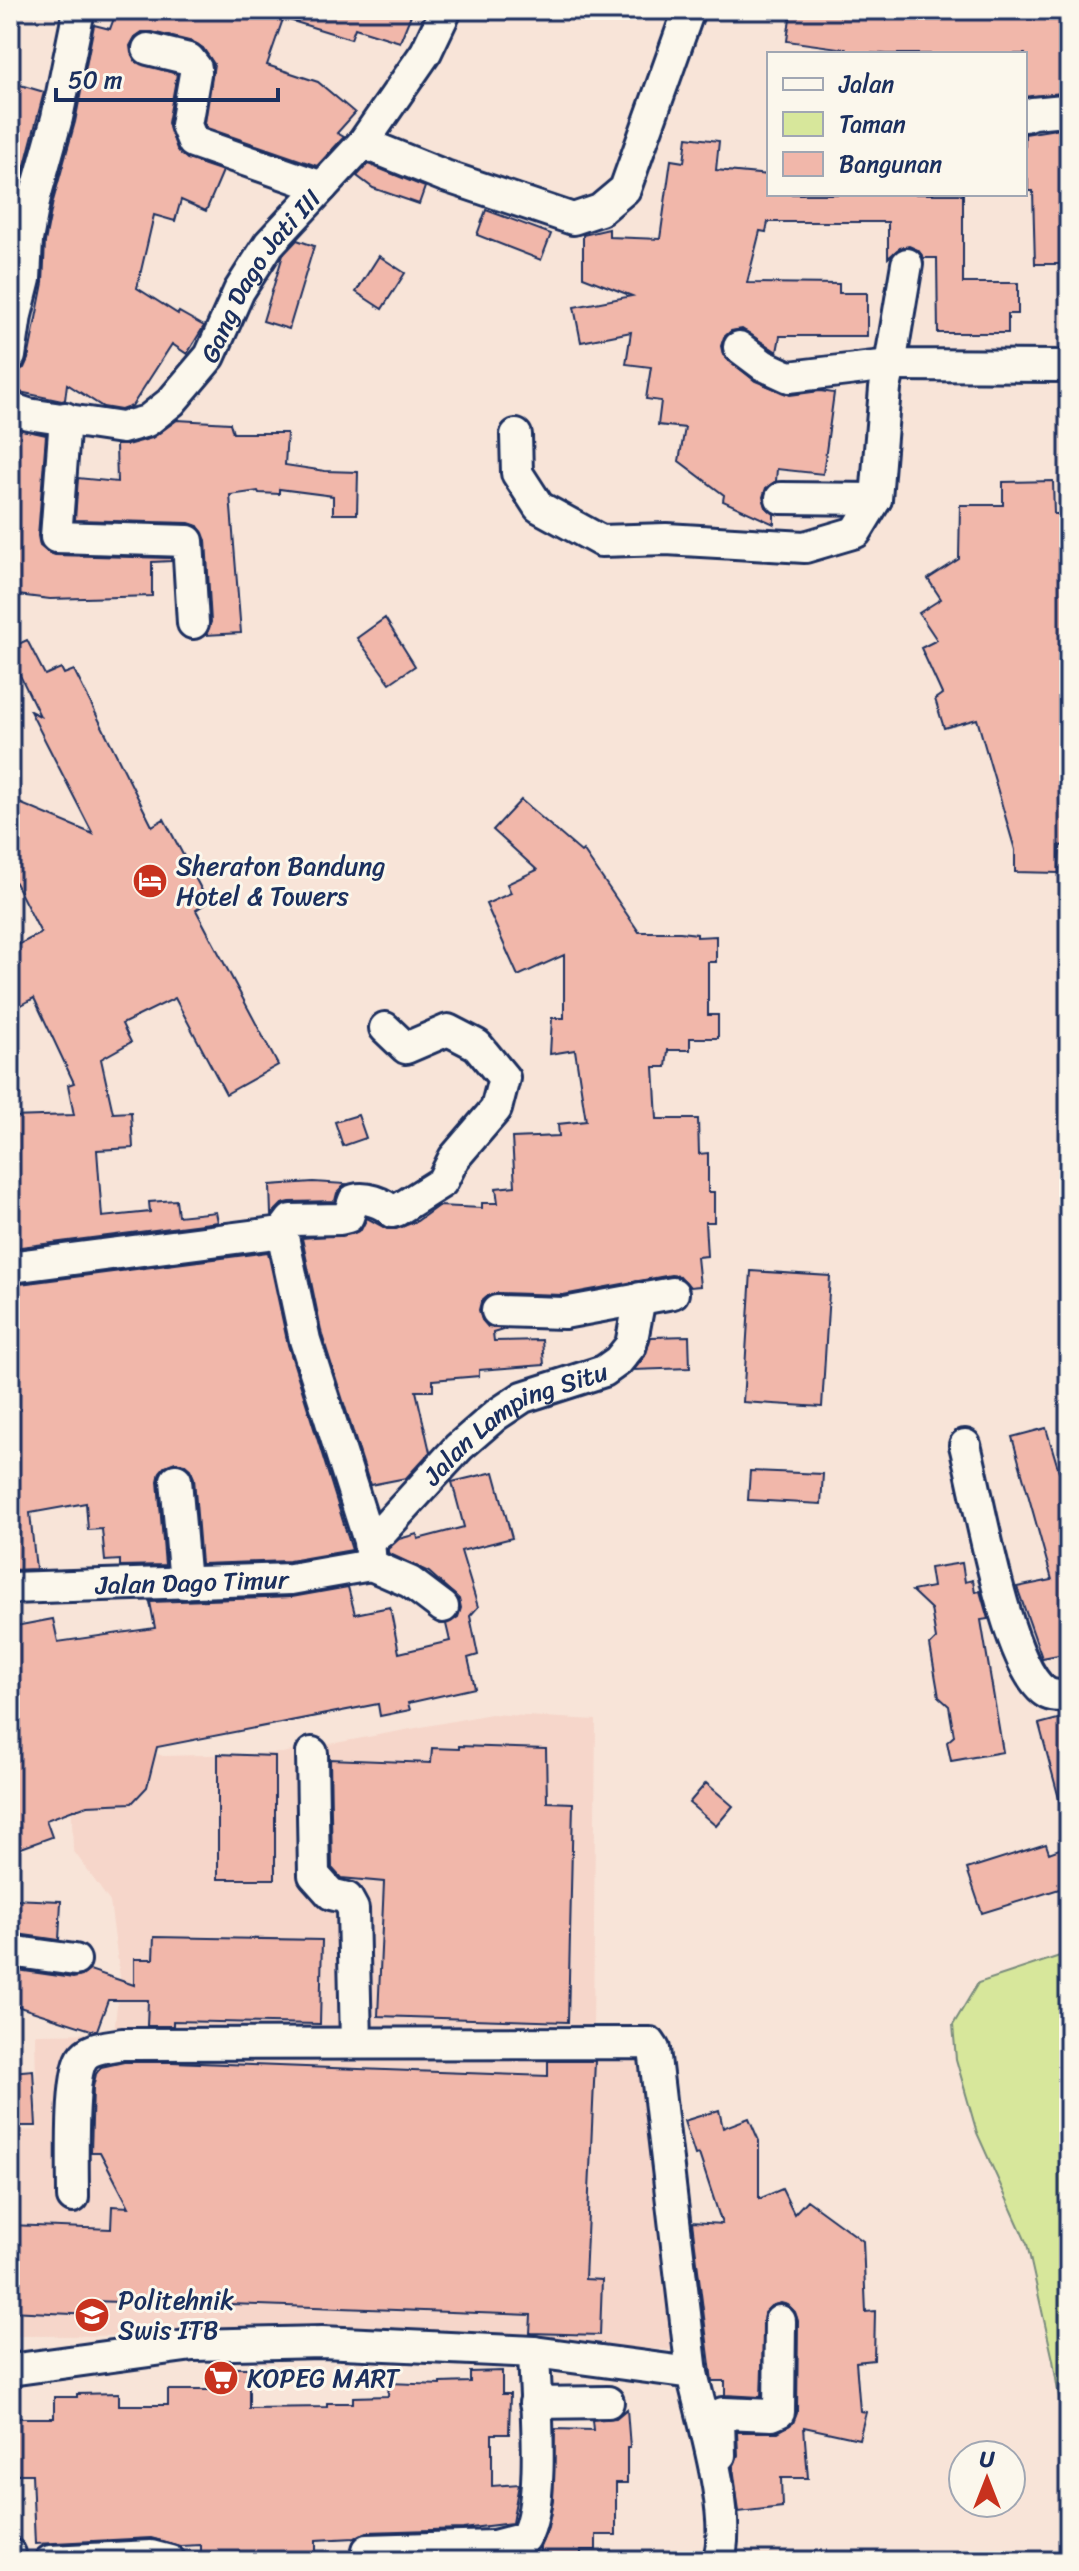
<svg xmlns="http://www.w3.org/2000/svg" width="1079" height="2571" font-family="Sriracha,sans-serif">
	<rect width="100%" height="100%" fill="#f8e4d8"/>
	<filter id="ink" filterUnits="userSpaceOnUse"><feTurbulence type="fractalNoise" baseFrequency=".0125" numOctaves="2"/><feDisplacementMap in="SourceGraphic" scale="16" xChannelSelector="R" yChannelSelector="G"/><feConvolveMatrix kernelMatrix="1 2 1 2 8 2 1 2 1" color-interpolation-filters="sRGB"/></filter>
	<g filter="url(#ink)">
		<path fill="#f6d6ca" d="M491,1714L596,1720L593,2031H637L659,2165L671,2350L392,2335L10,2336V2131L37,2130L35,2034L114,2033L120,1977L110,1902L73,1850L70,1756L152,1752L163,1756L282,1753Z"/>
		<path fill="#d7e79b" stroke="#798b7c" stroke-width="2" d="M1069,1953V2460L1053,2360L1027,2244L977,2133L956,2059L953,2025L978,1983Z"/>
		<path fill="#f1b7aa" stroke="#1b2f5e" stroke-width="2" d="M117,10H257L283,19L267,65L318,82L355,113L337,133L344,137L317,166L207,128L205,123L214,64L203,48L193,42L152,32H142L135,37L130,46L131,53L136,62L177,74L168,123L177,149L187,159L223,171L206,211L181,200L175,221L154,215L137,288L178,314L179,312L204,326L187,354L172,344L132,406L121,410L103,407L67,384L65,400L62,401L10,390V374L24,368L28,359L43,283L45,242L53,201L75,122L94,25L110,29Z
			M277,10H413L400,42L355,28L351,39L276,16Z
			M791,10H1069L1067,93L1025,97V54H887L846,52V49L787,41Z
			M10,82L44,92L18,192L10,233Z
			M1056,129L1069,135V251H1065V264H1035L1033,191H1028V179H1025V134Z
			M687,137L719,141L716,170L769,175V194H963V283H1018V314H1008V333H938L937,258H924L918,250L909,246L900,248L888,258V222H768L766,232L760,231L747,283L839,284V293H867V336H780L777,352L742,329L731,331L724,337L721,346L723,355L755,381L790,395L820,391L834,393L823,474L777,469L776,481L766,488L763,497L766,507L774,514V524L723,501L724,495L679,461L685,428L658,425L661,401L646,399L651,367L626,364L631,332L581,342L574,307L632,296L583,277V235L609,229V237L660,239L671,160L684,162Z
			M368,164L425,187L419,204L373,188L357,176Z
			M486,210L551,234L541,260L477,235Z
			M297,240L314,246L289,329L263,321L283,255Z
			M379,256L405,273L382,309L356,292Z
			M177,420L230,423L233,433H287L285,465L325,471L358,472L357,514H333V496L279,489V494L259,493L258,491L230,495L241,633L206,635L211,622L206,540L198,526L189,523L75,520L78,478L117,482L116,445H127L152,438Z
			M10,427L46,435L38,536L40,546L47,552L55,555L171,558V561L152,562V596L50,599L10,594V530L15,469H11L14,429Z
			M1053,481L1054,514H1066L1069,563V844L1060,846L1059,873L1015,872V850L977,719L944,728L935,699L942,694L921,648L937,640L919,613L941,599L928,579L959,559L960,505H1003V482Z
			M385,618L415,666L390,683L357,638Z
			M27,640L45,675L61,668L64,674L74,670L152,826L164,819L208,902L196,910L278,1065L226,1094L175,998L122,1024L131,1042L101,1059L113,1113L131,1112L133,1148L97,1150L102,1217L150,1212L149,1202L176,1200L178,1216L216,1212L218,1222L13,1248L14,1233H10V1117L74,1115L68,1085L74,1083L34,998L10,1011V949L41,933L10,873V799L93,834L30,711L40,716L10,655V648Z
			M521,800L581,852L583,850L639,932H680L697,934V937L716,936V962H708V1015H718V1038H690V1050H668L666,1067H654L657,1119H698L699,1154L708,1153V1192H714V1222H705L707,1256L697,1257L700,1286L690,1287L680,1276L671,1275L563,1295L498,1293L488,1296L481,1302L479,1310L482,1320L488,1327L506,1329L493,1333L494,1341L542,1340L544,1365L479,1370V1376L433,1380V1391H416L430,1452L406,1478L370,1485L322,1335L302,1238L352,1234L361,1230L367,1218L387,1229H396L417,1221L438,1206L482,1208V1203H498L496,1188L515,1186L512,1138L559,1136L558,1124L586,1121L575,1050L550,1054L552,1018H564V955L518,976L486,904L511,893L507,884L537,870L493,830Z
			M358,1115L366,1138L343,1146L335,1122Z
			M313,1182L346,1184L337,1193L335,1201L290,1202L282,1204L271,1215L270,1185Z
			M268,1252L288,1345L352,1550L289,1561L201,1564L194,1478L190,1469L184,1464L175,1462L165,1466L160,1472L158,1481L165,1565L120,1566V1560L105,1561L102,1529L88,1530L86,1503L30,1513L36,1569L10,1570V1303L12,1285Z
			M751,1271L830,1276L822,1407L743,1402Z
			M689,1336L690,1368L634,1370L645,1356L651,1337Z
			M1046,1428L1059,1471L1069,1469V1653L1042,1658L1017,1587L1052,1580L1012,1437Z
			M750,1471L823,1474L821,1504L748,1500Z
			M494,1472L512,1538L461,1551L478,1607L470,1616L478,1655L468,1658L475,1688L408,1703L410,1710L380,1716L378,1704L157,1747L147,1787L132,1803L87,1805L46,1820L52,1837L10,1852V1627L53,1619L58,1642L155,1628L150,1602L292,1597L348,1587L355,1614L390,1607L399,1653L450,1641L446,1624L458,1617L461,1608L459,1599L429,1572L388,1553V1549L399,1539L417,1534L418,1539L464,1527L452,1482Z
			M962,1563L965,1582L973,1580L975,1592L980,1591L988,1619L981,1620L1003,1752L951,1761L947,1742L954,1736L949,1706L939,1697L930,1645L936,1639L931,1609L912,1591L933,1587L930,1568Z
			M1069,1716V1805L1061,1806L1039,1724Z
			M459,1746L546,1749L547,1802L573,1803L568,2022L378,2016L384,1882L341,1878L332,1868L330,1759L431,1763L432,1748L459,1749Z
			M218,1754L275,1756V1879H218Z
			M706,1783L733,1806L716,1826L689,1803Z
			M1046,1844L1049,1853L1062,1848L1069,1869V1886L982,1913L967,1869Z
			M11,1899L61,1901L59,1940L10,1933Z
			M154,1937L322,1940L320,2024L173,2021V2026H147L148,2000H108L97,2030L94,2031L10,2004V1969L73,1978L82,1976L90,1970L134,1985V1959H153Z
			M548,2061H595L585,2279L602,2280L600,2335L530,2333L531,2315L231,2304V2306L93,2301L92,2315L10,2311V2225L111,2229L112,2206L129,2207L100,2152H91L93,2087L96,2074L101,2067L124,2062H172L548,2076Z
			M33,2070L36,2126H10V2072Z
			M719,2110L723,2128L749,2118L759,2141V2199L782,2189L794,2214L807,2200L863,2241L866,2312L875,2311L874,2360L856,2362L860,2411L866,2412L859,2439L804,2427L808,2478H781L782,2507L739,2512L733,2467L738,2455L737,2432H778L793,2423L797,2413L798,2321L795,2312L788,2305L781,2303L771,2306L764,2313L761,2397L725,2395V2381H712L692,2222L722,2224L699,2154L695,2155L684,2121Z
			M213,2368H249V2408L327,2407V2403H353V2397L388,2396L389,2383L441,2385V2383L470,2382V2372L502,2371V2394H510L509,2434H492V2486L519,2484L512,2523L463,2529L367,2532L355,2538L316,2540V2561H201V2545L180,2546L151,2538L35,2544L32,2474H12L13,2418H54V2397H77V2394L119,2393V2405H168V2390H213Z
			M627,2409L630,2448H627V2483H616V2535H596V2550H581V2561H540V2547L548,2528L553,2501L555,2429L593,2430L592,2420L616,2418Z"/>
		<g fill="none" stroke-linecap="round" stroke-linejoin="round">
			<defs>
				<g id="minor">
					<path d="M148,49L189,59L196,68L186,125L193,142L322,187"/>
					<path d="M1025,116L1033,113L1064,110L1069,117"/>
					<path d="M363,143L445,176L573,219L600,210L625,189L689,10"/>
					<path d="M907,264L890,365L1069,366"/>
					<path d="M10,356L16,315L25,279L27,240L35,197L57,118L79,10"/>
					<path id="s1" d="M10,408L28,414L122,428L147,421L171,402L210,356L239,291L269,244L363,143L426,52L446,10"/>
					<path d="M65,418L56,537L188,541L193,623"/>
					<path d="M516,435L517,473L539,507L601,541L666,539L805,547L856,532L876,499L885,388L890,365L789,377L763,365L739,347"/>
					<path d="M781,498L876,499"/>
					<path d="M10,1267L282,1232"/>
					<path d="M497,1311L564,1313L673,1293"/>
					<path d="M965,1445C978,1495 1006,1666 1045,1692C1052,1697 1061,1696 1069,1695"/>
					<path d="M176,1480L185,1583"/>
					<path id="s2" d="M369,1541L382,1531L459,1447L496,1415L523,1397L604,1371L618,1361L631,1345L640,1298"/>
					<path d="M371,1565L369,1541L305,1340L282,1232L291,1220L340,1219L348,1217L354,1200C366,1197 383,1202 392,1212L396,1211L442,1182L454,1158L496,1109L504,1078L477,1045L448,1030L406,1048L385,1028"/>
					<path d="M371,1565L410,1582L443,1607"/>
					<path id="s3" d="M10,1588L291,1579L371,1565"/>
					<path d="M312,1753L314,1875L331,1894L347,1898L353,1909L356,2043"/>
					<path d="M10,1951L75,1960"/>
					<path d="M73,2197C73,2170 70,2079 82,2059C89,2047 108,2047 122,2044L650,2043L654,2049L692,2373"/>
					<path d="M10,2370L193,2345L322,2342L534,2352L692,2373C702,2417 734,2521 718,2561"/>
					<path d="M535,2403L608,2402"/>
					<path d="M720,2455L719,2419L723,2413L772,2415L779,2412L780,2321"/>
					<path d="M368,2550L494,2546"/>
					<path d="M10,2554L11,2561"/>
					<path d="M50,2561L151,2556L170,2561"/>
					<path d="M494,2561V2546L525,2538C546,2502 535,2397 534,2352"/>
				</g>
			</defs>
			<use href="#minor" stroke="#1b2f5e" stroke-width="36"/>
			<use href="#minor" stroke="#fbf7ec" stroke-width="30"/>
		</g>
	</g>
	<defs>
		<symbol id="hotel-disc" viewBox="-11 -11 22 22"><circle r="9.5" fill="#c8321e" stroke="#fbf7ec"/><path d="M-6-4.5h1.5V1H6V5H4.5V3h-9V5H-6ZM-4 0a1.8 1.8 0 1 1 3.6 0ZM.5 0V-2.5h3Q6-2.5 6 0Z" fill="#fff"/></symbol>
		<symbol id="university-disc" viewBox="-11 -11 22 22"><circle r="9.5" fill="#c8321e" stroke="#fbf7ec"/><path d="M0-5L7-2L0 1L-7-2ZM-4 1L0 2.5L4 1V4Q0 6-4 4Z" fill="#fff"/></symbol>
		<symbol id="supermarket-disc" viewBox="-11 -11 22 22"><circle r="9.5" fill="#c8321e" stroke="#fbf7ec"/><path d="M-6-5.5h2.5l.6 2H6L4.5 2H-2.5L-4.4-4H-6ZM-1.5 3.2a1.3 1.3 0 1 0 .1 0ZM3 3.2a1.3 1.3 0 1 0 .1 0Z" fill="#fff"/></symbol>
	</defs>
	<g fill-rule="evenodd">
		<use href="#hotel-disc" x="130" y="861" width="40" height="40"/>
		<use href="#university-disc" x="72" y="2295" width="40" height="40"/>
		<use href="#supermarket-disc" x="201" y="2358" width="40" height="40"/>
	</g>
	<g text-anchor="middle" dominant-baseline="central" stroke-width="6" stroke-linejoin="round" paint-order="stroke">
		<g font-size="26" fill="#1b2f5e" stroke="#fbf7ec">
			<text stroke="none"><textPath href="#s1" startOffset="326">Gang Dago Jati III</textPath></text>
			<text stroke="none"><textPath href="#s2" startOffset="192">Jalan Lamping Situ</textPath></text>
			<text stroke="none"><textPath href="#s3" startOffset="182">Jalan Dago Timur</textPath></text>
		</g>
		<g font-size="26" fill="#1b2f5e" stroke="#fbf7ec" text-anchor="start">
			<text x="176" y="866">Sheraton Bandung<tspan x="176" dy="30">Hotel &amp; Towers</tspan></text>
			<text x="118" y="2300">Politehnik<tspan x="118" dy="30">Swis ITB</tspan></text>
			<text x="247" y="2378">KOPEG MART</text>
		</g>
	</g>
	<rect width="1079" height="2571" fill="none" stroke="#fbf7ec" stroke-width="40"/>
	<rect x="20" y="20" width="1039" height="2531" fill="none" stroke="#1b2f5e" stroke-width="3" filter="url(#ink)"/>
	<rect x="767" y="52" width="260" height="144" fill="#fbf7ec" stroke="#a1a7b3" stroke-width="2"/>
	<rect x="783" y="78" width="40" height="12" fill="#fbf7ec" stroke="#a1a7b3" stroke-width="2"/>
	<text x="839" y="92" font-size="24" fill="#1b2f5e">Jalan</text>
	<rect x="783" y="112" width="40" height="24" fill="#d7e79b" stroke="#a1a7b3" stroke-width="2"/>
	<text x="839" y="132" font-size="24" fill="#1b2f5e">Taman</text>
	<rect x="783" y="152" width="40" height="24" fill="#f1b7aa" stroke="#a1a7b3" stroke-width="2"/>
	<text x="839" y="172" font-size="24" fill="#1b2f5e">Bangunan</text>
	<g transform="translate(987 2479)"><circle r="38" fill="#fbf7ec" stroke="#a1a7b3" stroke-width="2"/>
	<path d="M0-6L14 30L0 20L-14 30Z" fill="#c8321e"/>
	<text y="-12" font-size="22" font-weight="bold" text-anchor="middle" fill="#1b2f5e">U</text>
	</g>
	<path d="M56 88v12h222v-12" fill="none" stroke="#1b2f5e" stroke-width="4"/>
	<text x="68" y="88" font-size="24" fill="#1b2f5e" stroke="#fbf7ec" stroke-width="6" paint-order="stroke">50 m</text>
</svg>
